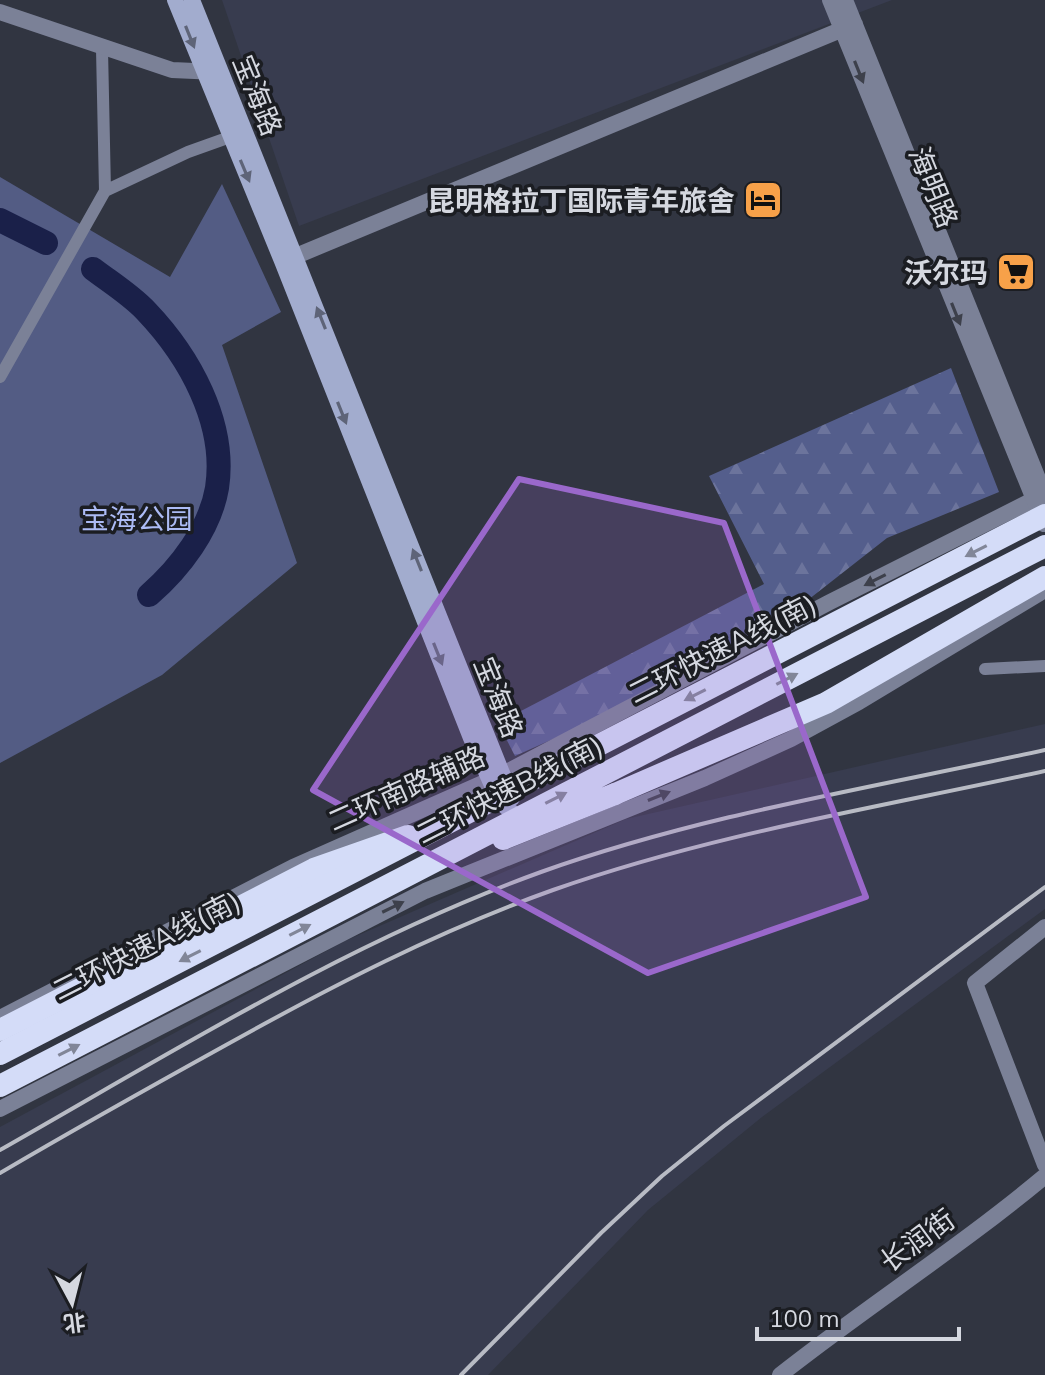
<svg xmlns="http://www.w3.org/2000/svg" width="1045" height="1375" font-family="Mulish,'Noto Sans SC',sans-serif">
	<defs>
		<pattern id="forest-firs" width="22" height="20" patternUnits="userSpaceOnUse" patternTransform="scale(2)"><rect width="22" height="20" fill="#545e8c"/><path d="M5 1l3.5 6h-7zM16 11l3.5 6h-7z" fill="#6c749c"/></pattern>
	</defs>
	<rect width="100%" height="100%" fill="#313541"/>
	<path fill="#383c4f" d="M222,0H892L299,226Z
		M1045,724V909L762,1117L648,1210L488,1375H0V1127L345,941L626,819Z"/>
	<path fill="#535c84" d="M0,177L170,277L222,184L281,312L222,345L297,563L162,675L0,763Z"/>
	<path fill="url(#forest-firs)" d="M951,368L999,492L887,538L790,614L654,694L515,756L498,723L764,584L709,476Z"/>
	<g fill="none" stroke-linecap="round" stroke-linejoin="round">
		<path stroke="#1a2049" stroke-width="24" d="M0,220L46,243
			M93,269C110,282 131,295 146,311C189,356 227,423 217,488C210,529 180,568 149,595"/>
		<path stroke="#7b8197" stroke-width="12" d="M102,49L105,191L188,152L230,137
			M0,377L105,191
			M985,669L1045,666"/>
		<path stroke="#7b8197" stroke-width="16" d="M1045,927L975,983L1045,1165
			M0,1018L293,867L503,774L830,602L1045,494
			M0,1109L425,891L705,778L791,739L859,702L1045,590
			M780,1375C866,1307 960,1247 1045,1176"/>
		<path stroke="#7b8197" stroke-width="16" d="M830,0L1044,524
			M845,0L1045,496
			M0,12L172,70L217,72
			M284,261L855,24"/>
		<path stroke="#a2acce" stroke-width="16" d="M175,0L282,261L471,738L499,801L515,815
			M192,0L512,798"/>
		<path stroke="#d4dcf8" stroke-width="22" d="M615,794L826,703L1045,577
			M0,1030L314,869L408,836"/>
		<path stroke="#b8bbc4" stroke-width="4" d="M0,1150C176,1050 350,941 541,872C704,814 876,787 1045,750
			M0,1173C75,1129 150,1087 226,1045C332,986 438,931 553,890C712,834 881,807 1045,771
			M461,1375L601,1233L662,1176L724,1126L1045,887"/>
		<path stroke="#d4dcf8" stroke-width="22" d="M503,839L615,794
			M0,1054L1045,515
			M0,1086L1045,546"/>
	</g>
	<defs><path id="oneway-solid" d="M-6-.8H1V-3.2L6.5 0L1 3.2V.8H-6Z" transform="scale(2)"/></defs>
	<g fill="#5e6478">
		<use href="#oneway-solid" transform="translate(190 37) rotate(68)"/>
		<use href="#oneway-solid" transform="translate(245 171) rotate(67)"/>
		<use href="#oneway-solid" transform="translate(321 318) rotate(-112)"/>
		<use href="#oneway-solid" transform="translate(342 413) rotate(68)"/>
		<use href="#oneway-solid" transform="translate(417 560) rotate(-112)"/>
		<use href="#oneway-solid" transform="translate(438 654) rotate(68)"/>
	</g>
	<g fill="#3d404b">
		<use href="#oneway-solid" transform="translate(859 72) rotate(68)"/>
		<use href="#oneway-solid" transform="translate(956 314) rotate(68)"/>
		<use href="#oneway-solid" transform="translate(875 580) rotate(153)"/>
		<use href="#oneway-solid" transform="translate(659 796) rotate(-22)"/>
		<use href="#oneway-solid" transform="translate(393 907) rotate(-26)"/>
	</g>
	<g fill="#818698">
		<use href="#oneway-solid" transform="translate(976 551) rotate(153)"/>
		<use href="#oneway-solid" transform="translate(787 679) rotate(-27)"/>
		<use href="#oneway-solid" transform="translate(695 695) rotate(153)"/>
		<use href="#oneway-solid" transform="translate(556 798) rotate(-27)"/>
		<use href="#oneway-solid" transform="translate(300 930) rotate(-27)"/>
		<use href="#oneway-solid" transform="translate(190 956) rotate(153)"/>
		<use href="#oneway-solid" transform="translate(69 1050) rotate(-27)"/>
	</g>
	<path fill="#9a68cb" fill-opacity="0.2" stroke="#9a68cb" stroke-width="6" stroke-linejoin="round" d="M519,479L724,523L866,897L648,973L313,790Z"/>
	<defs>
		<symbol id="hotel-square" viewBox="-11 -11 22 22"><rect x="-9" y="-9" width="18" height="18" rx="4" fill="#f7a149" stroke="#1b1d22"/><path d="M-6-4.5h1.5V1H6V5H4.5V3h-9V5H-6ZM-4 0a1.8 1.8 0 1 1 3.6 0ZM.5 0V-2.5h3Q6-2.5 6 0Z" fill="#111"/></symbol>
		<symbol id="supermarket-square" viewBox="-11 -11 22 22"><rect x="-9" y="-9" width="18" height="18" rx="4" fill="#f7a149" stroke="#1b1d22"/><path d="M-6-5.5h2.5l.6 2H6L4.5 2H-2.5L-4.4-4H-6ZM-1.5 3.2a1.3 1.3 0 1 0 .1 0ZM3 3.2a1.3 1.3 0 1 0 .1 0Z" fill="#111"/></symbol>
	</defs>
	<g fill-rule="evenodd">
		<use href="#hotel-square" x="741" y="178" width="44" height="44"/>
		<use href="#supermarket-square" x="994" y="250" width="44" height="44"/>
	</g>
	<g text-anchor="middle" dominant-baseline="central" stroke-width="7" stroke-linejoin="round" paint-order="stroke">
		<g font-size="28" fill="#d5d8e0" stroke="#1b1d22">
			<text transform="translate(258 95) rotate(68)">宝海路</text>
			<text transform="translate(934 187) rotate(68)">海明路</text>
			<text transform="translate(722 648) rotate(-27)">二环快速A线(南)</text>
			<text transform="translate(499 697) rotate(68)">宝海路</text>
			<text transform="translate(406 788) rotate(-24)">二环南路辅路</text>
			<text transform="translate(509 789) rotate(-27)">二环快速B线(南)</text>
			<text transform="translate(146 945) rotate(-27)">二环快速A线(南)</text>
			<text transform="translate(917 1240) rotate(-36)">长润街</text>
		</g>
		<g font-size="28" font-weight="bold" fill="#d5d8e0" stroke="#1b1d22" text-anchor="end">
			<text x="735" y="200">昆明格拉丁国际青年旅舍</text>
			<text x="988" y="272">沃尔玛</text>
		</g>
		<g font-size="28" fill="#acbbf5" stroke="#1b1d22">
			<text x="137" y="518">宝海公园</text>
		</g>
	</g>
	<g transform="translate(72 1303) rotate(173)" stroke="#1b1d22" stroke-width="6" paint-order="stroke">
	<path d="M0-6L14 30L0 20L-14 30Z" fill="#d5d8e0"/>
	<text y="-12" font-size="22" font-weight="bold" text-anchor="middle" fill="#d5d8e0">北</text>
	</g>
	<path d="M757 1327v12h202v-12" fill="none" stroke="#d5d8e0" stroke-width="4"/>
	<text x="769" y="1327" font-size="24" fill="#d5d8e0" stroke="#1b1d22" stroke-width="6" paint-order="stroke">100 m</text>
</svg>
